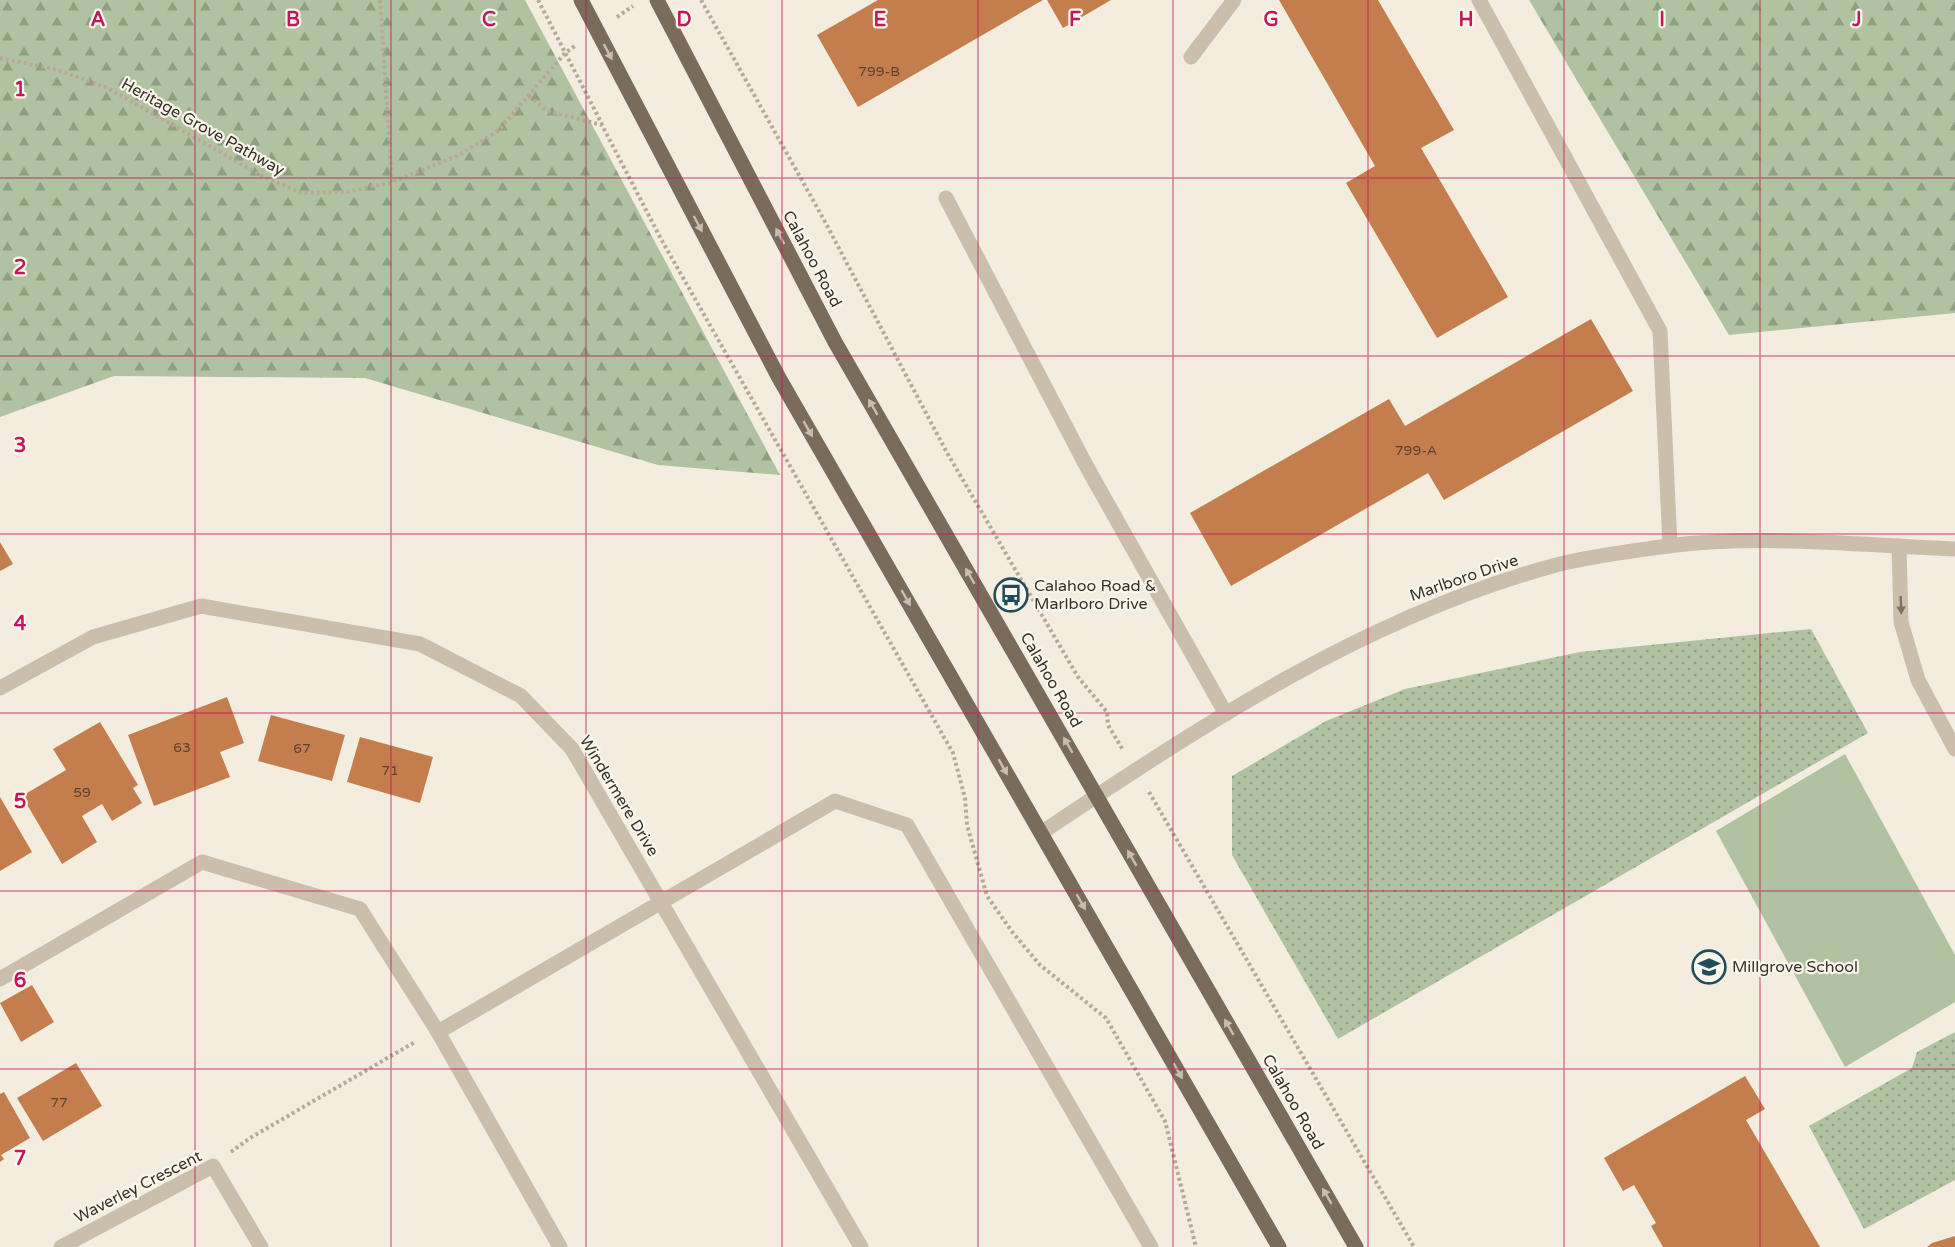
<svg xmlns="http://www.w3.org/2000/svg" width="1955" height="1247" font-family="'Varela Round',sans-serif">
	<defs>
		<pattern id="forest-firs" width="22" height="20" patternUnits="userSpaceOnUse" patternTransform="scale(1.5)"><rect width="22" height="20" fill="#b0c29f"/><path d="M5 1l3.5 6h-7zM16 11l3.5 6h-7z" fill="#909e82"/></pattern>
		<pattern id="park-dots" width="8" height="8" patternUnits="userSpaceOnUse" patternTransform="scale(1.5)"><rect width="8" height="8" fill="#b0c29f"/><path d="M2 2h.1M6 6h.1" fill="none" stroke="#909e82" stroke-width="1.8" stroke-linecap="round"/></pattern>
	</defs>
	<rect width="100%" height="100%" fill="#f3eddf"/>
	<path fill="#b0c29f" d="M1845,754L1955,955V1002L1845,1067L1716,831Z"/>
	<path fill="url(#forest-firs)" d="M0,0H525L780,475L658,465L365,378L114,376L0,417Z
		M1529,0H1955V313L1729,335Z"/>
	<path fill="url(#park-dots)" d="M1811,629L1868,733L1338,1039L1232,855V776L1326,721L1405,689L1580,652Z
		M1955,1032V1180L1864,1229L1809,1126L1912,1068L1917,1052Z"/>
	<path fill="#c47d4c" d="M878,0H1043L858,107L817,35Z
		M1047,0H1111L1063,28Z
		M1279,0H1378L1454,130L1421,148L1508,297L1437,338L1346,183L1375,166Z
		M1591,319L1633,391L1444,500L1428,473L1231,586L1190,513L1389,399L1405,426Z
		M0,542L13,564L0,571Z
		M227,697L244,743L220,752L230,777L154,806L128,735Z
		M271,715L345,735L332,781L258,761Z
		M100,722L138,785L133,788L142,803L112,821L102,804L82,816L97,842L62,864L22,796L66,770L53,749Z
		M360,737L433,757L420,803L347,782Z
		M0,797L32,852L0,871Z
		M32,985L54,1022L21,1042L0,1003Z
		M76,1063L102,1106L43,1141L17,1098Z
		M1745,1076L1765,1109L1746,1120L1820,1247H1663L1651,1226L1656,1223L1634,1185L1623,1191L1604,1158Z
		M4,1092L30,1138L1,1155L4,1159L0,1162V1094Z
		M1955,1236V1247H1927L1932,1243Z"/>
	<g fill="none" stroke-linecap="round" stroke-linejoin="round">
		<path stroke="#b7a995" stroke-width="4" stroke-dasharray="3 3" stroke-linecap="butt" d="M380,0L392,182
			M538,0L602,124
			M701,0L823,218L946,451L1078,677L1107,712L1108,725L1123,750
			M617,17L633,6
			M0,58L58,70L106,87L264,177L302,193L347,192L392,182L457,156L498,131L565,53L576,45
			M529,96L547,111L602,125L661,239L953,753L965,798L967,825L987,896L1013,933L1040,965L1106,1018L1165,1121L1196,1247
			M1149,792L1414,1247
			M231,1152L250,1138L415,1042"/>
		<path stroke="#cbbfab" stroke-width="15" d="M1479,0L1660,331L1670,546
			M1191,57L1234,0
			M946,198L1088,469L1226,714
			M1899,546L1901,622L1918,680L1955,749
			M0,688L93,637L201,606L420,644L521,696L572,749L861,1247
			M1041,833C1202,725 1367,616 1556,565C1590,556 1633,551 1668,546C1763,534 1860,545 1955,549
			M0,979L202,862L360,909L438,1032L560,1247
			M438,1032L835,801L907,825L1151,1247
			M61,1247L213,1166L261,1247"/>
		<path stroke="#7b6b5b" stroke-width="15" d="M581,0L779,378L1279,1247
			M657,0L835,342L1356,1247"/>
	</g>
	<defs><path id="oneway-solid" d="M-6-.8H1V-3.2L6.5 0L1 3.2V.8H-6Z" transform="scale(1.5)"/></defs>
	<g fill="#c7beb2">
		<use href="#oneway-solid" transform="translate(608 52) rotate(62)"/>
		<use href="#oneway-solid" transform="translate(698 224) rotate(62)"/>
		<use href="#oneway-solid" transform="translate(780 236) rotate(-118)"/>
		<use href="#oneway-solid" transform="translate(873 407) rotate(-120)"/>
		<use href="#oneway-solid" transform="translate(808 429) rotate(60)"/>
		<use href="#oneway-solid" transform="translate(970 576) rotate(-120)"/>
		<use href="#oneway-solid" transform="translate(906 598) rotate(60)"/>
		<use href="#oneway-solid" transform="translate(1068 745) rotate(-120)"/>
		<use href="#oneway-solid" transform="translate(1003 767) rotate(60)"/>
		<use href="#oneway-solid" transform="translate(1132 858) rotate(-120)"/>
		<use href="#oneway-solid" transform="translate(1081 902) rotate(60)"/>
		<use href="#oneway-solid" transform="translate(1229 1027) rotate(-120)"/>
		<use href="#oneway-solid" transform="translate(1178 1071) rotate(60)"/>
		<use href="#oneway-solid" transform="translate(1327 1196) rotate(-120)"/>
	</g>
	<use fill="#7b7164" href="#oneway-solid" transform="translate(1901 605) rotate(88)"/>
	<path fill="none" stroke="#c2185b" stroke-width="1.5" stroke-opacity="0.55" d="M195,0V1247M391,0V1247M586,0V1247M782,0V1247M978,0V1247M1173,0V1247M1368,0V1247M1564,0V1247M1760,0V1247M0,178H1955M0,356H1955M0,534H1955M0,713H1955M0,891H1955M0,1069H1955"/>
	<defs>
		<symbol id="bus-ring" viewBox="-11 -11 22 22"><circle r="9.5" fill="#faf6ec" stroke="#204d5a" stroke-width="1.5"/><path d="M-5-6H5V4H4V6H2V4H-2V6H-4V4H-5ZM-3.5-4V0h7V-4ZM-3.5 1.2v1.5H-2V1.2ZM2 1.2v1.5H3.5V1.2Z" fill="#204d5a"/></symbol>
		<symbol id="school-ring" viewBox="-11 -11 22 22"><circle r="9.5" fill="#faf6ec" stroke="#204d5a" stroke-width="1.5"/><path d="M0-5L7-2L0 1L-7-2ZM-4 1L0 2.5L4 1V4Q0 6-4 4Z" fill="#204d5a"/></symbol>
	</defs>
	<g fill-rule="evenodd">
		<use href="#bus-ring" x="992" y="576" width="38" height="38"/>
		<use href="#school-ring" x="1690" y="948" width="38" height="38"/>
	</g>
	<g text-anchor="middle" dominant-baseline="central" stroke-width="4.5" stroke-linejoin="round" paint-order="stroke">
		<g font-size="14" fill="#5c4432">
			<text x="879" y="71">799-B</text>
			<text x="1416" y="450">799-A</text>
			<text x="182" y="747">63</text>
			<text x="302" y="748">67</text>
			<text x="390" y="770">71</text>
			<text x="82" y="792">59</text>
			<text x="59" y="1102">77</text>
		</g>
		<g font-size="16" fill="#39312a" stroke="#faf6ec">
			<text transform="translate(203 127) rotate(29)">Heritage Grove Pathway</text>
			<text transform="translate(812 259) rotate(62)">Calahoo Road</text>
			<text transform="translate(1464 578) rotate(-19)">Marlboro Drive</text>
			<text transform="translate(1051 680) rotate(60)">Calahoo Road</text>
			<text transform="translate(619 796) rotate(59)">Windermere Drive</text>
			<text transform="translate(1293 1102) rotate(60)">Calahoo Road</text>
			<text transform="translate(138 1187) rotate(-27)">Waverley Crescent</text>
		</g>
		<g font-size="16" fill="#39312a" stroke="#faf6ec" text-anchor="start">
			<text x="1034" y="586">Calahoo Road &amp;<tspan x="1034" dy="18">Marlboro Drive</tspan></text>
			<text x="1732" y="967">Millgrove School</text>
		</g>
	</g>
	<g font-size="20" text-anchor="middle" font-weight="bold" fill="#c2185b" stroke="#faf6ec" stroke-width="4.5" stroke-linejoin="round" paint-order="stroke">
		<text x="98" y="26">A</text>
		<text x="293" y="26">B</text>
		<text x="489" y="26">C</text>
		<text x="684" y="26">D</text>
		<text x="880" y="26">E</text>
		<text x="1075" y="26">F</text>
		<text x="1271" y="26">G</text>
		<text x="1466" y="26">H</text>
		<text x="1662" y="26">I</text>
		<text x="1857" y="26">J</text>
		<text x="20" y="96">1</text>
		<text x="20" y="274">2</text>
		<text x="20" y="452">3</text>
		<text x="20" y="630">4</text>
		<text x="20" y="808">5</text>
		<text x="20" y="987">6</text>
		<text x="20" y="1165">7</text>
	</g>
</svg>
